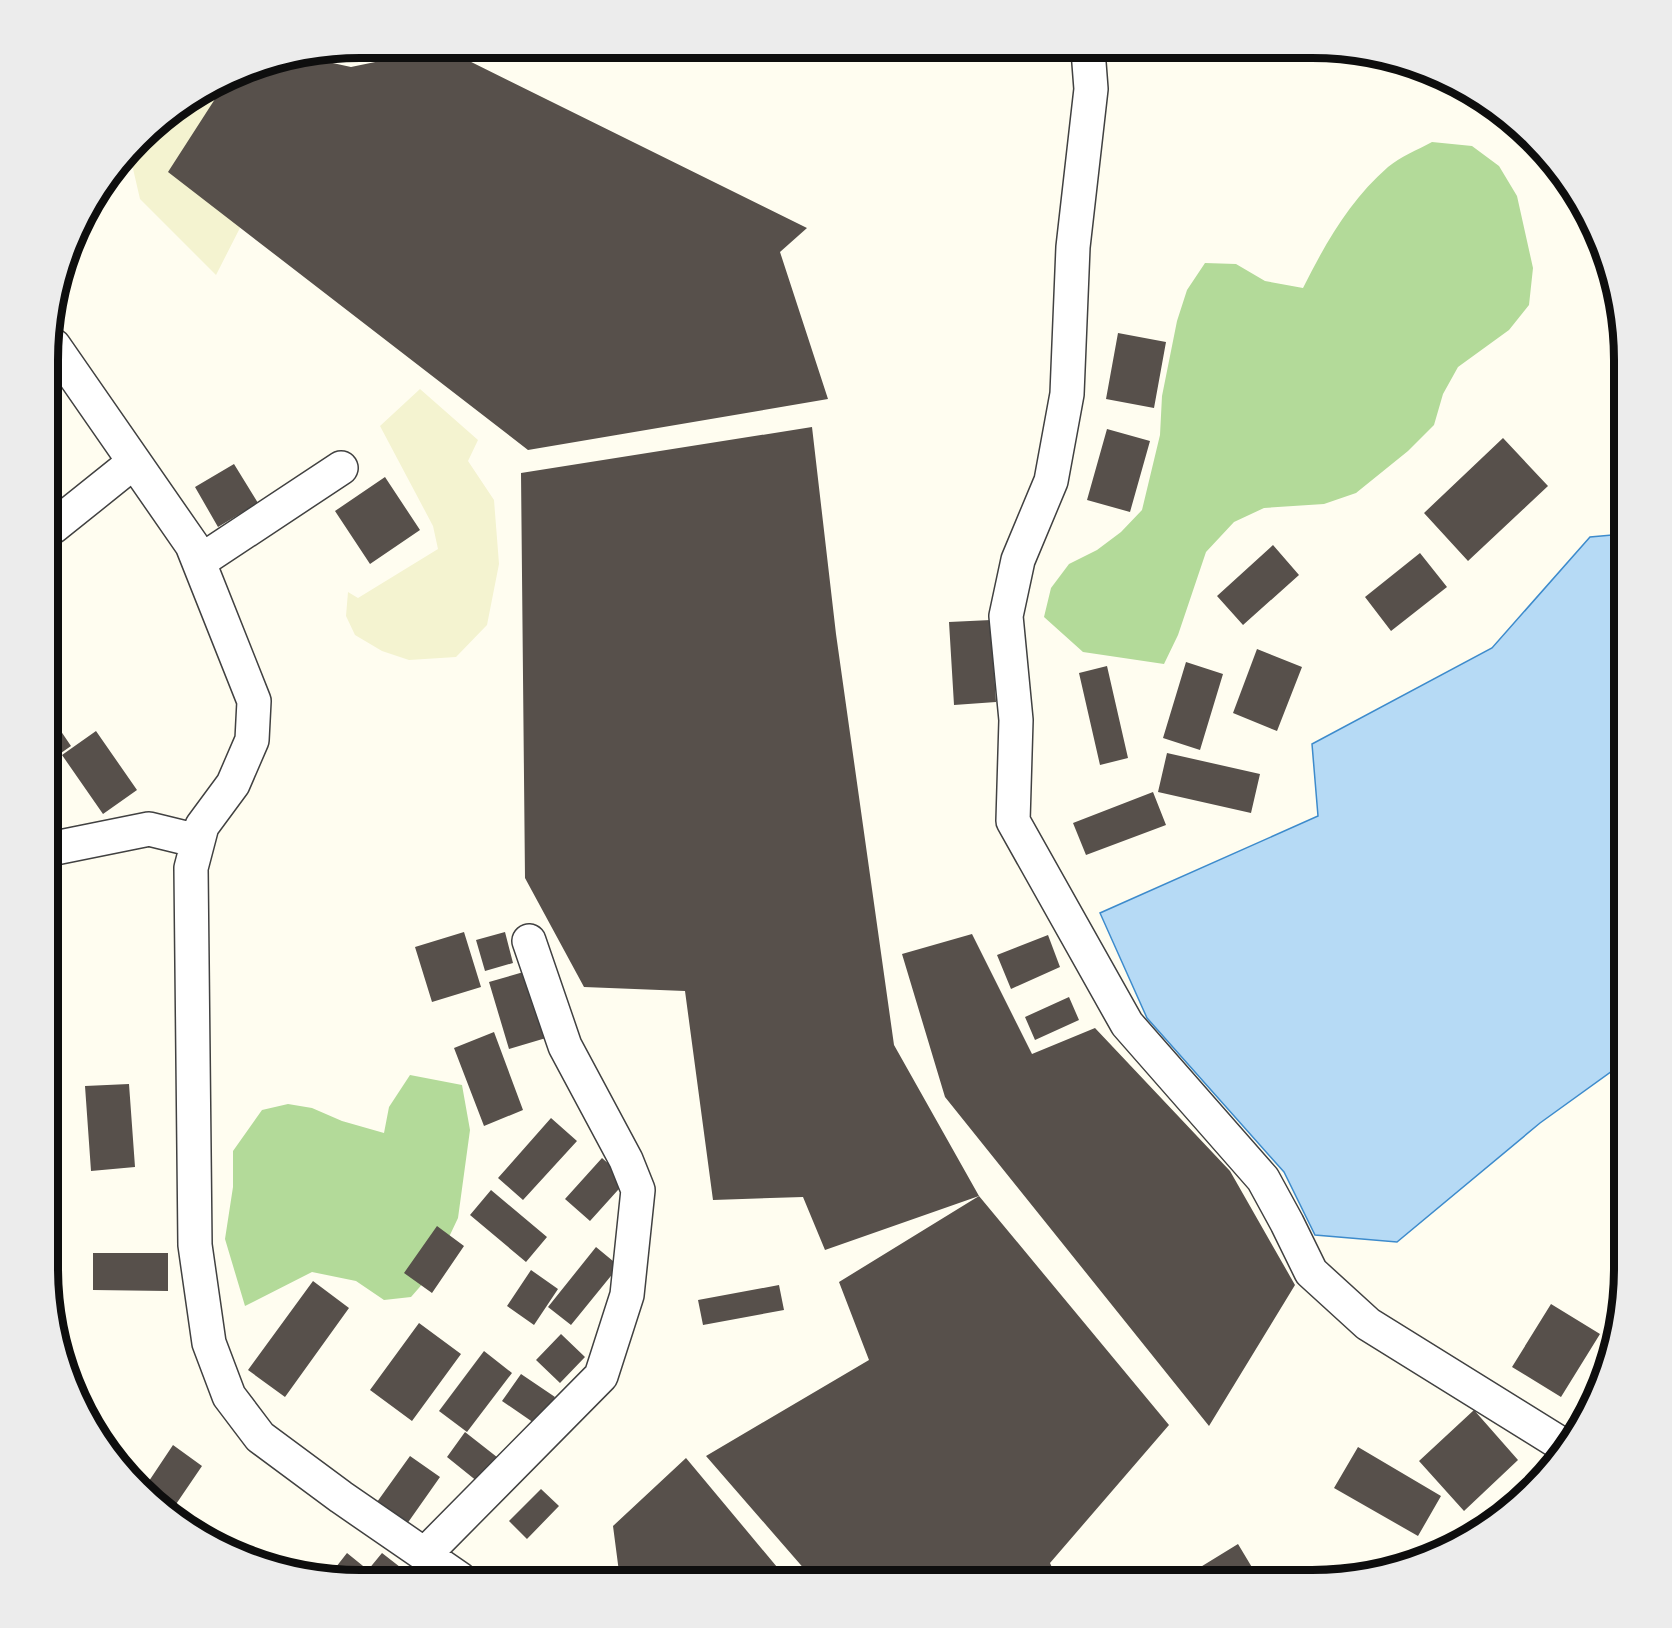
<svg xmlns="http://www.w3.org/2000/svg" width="1672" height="1628" font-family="Literata,serif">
	<rect width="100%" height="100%" fill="#fffdf0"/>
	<path fill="#f4f3d0" d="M317,55L322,58L336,74L294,122L216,275L140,199L131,160L155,125L260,65Z
		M420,389L478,440L468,461L494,500L499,564L487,625L456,657L409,660L382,651L355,635L346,616L348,592L358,598L438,549L433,526L380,426Z"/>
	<path fill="#b3da99" d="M1432,142L1472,146L1499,166L1517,196L1533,268L1529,305L1509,330L1458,367L1443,394L1434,425L1408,451L1356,493L1324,504L1264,508L1234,522L1206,552L1178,635L1164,664L1083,652L1044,617L1051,588L1069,564L1097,550L1121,532L1142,510L1160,435L1162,396L1177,321L1187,290L1205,263L1236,264L1265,281L1303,288C1325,244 1350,200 1388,167C1400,157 1417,150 1432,142Z
		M410,1075L462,1085L470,1130L458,1218L432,1273L411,1297L384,1300L356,1281L312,1272L245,1306L225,1239L233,1187V1151L262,1110L288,1104L312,1108L342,1121L384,1133L389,1107Z"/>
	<path fill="#b6daf5" stroke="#3d8bcc" stroke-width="1.5" d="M1623,534V1063L1540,1123L1397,1242L1315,1235L1284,1172L1147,1018L1100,913L1318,816L1312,744L1492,648L1590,537Z"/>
	<path fill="#57504b" d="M443,48L807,228L780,252L828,399L528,450L168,172L224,85L260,65L305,57L351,67Z
		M1118,333L1166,342L1154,408L1106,399Z
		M812,427L836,634L894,1045L979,1196L825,1250L803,1197L713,1200L685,991L584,987L525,878L521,473Z
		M1107,429L1150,441L1130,512L1087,500Z
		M1503,438L1548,486L1468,561L1424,513Z
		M234,464L258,503L218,527L195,487Z
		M385,477L420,530L370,564L335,511Z
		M1273,545L1299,575L1243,625L1217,596Z
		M1420,553L1447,587L1391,631L1365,597Z
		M991,620L996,702L954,705L949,622Z
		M1257,649L1302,667L1277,731L1233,713Z
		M1186,662L1223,674L1200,750L1163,738Z
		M1107,666L1128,758L1100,765L1079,673Z
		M52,718L71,746L51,760L52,740Z
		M96,731L137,790L103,814L62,755Z
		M1167,753L1260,774L1251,813L1158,792Z
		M1153,792L1166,825L1086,855L1073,823Z
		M464,932L481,987L432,1002L415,947Z
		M505,932L513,963L485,971L476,940Z
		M972,934L1032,1054L1095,1028L1230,1171L1295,1285L1209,1426L945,1097L902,954Z
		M1048,935L1060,967L1011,989L997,955Z
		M527,971L546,1038L509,1049L489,982Z
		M1069,997L1079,1020L1035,1040L1025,1017Z
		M494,1032L523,1110L484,1126L454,1048Z
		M129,1084L135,1167L91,1171L85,1086Z
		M551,1118L577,1141L523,1200L498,1178Z
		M602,1158L627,1180L590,1221L565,1199Z
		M491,1190L547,1237L526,1262L470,1215Z
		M979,1196L1169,1425L1050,1563L1057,1579H813L706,1456L869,1360L839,1282Z
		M437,1226L464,1246L432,1293L404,1273Z
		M596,1247L619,1266L571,1325L548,1307Z
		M93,1253H168V1291L93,1290Z
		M531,1270L558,1289L534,1325L507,1306Z
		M313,1281L349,1308L285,1397L248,1370Z
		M779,1285L784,1310L703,1325L698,1300Z
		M1551,1304L1600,1334L1561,1397L1512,1367Z
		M419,1323L461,1354L412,1421L370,1390Z
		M561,1334L585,1357L560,1383L536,1360Z
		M484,1351L512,1373L467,1432L439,1411Z
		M521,1374L555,1397L537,1425L502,1401Z
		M1474,1410L1518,1460L1464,1511L1419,1461Z
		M465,1432L502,1461L483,1486L447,1457Z
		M173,1445L202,1466L170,1513L155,1503L143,1490Z
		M1358,1447L1441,1496L1418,1536L1334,1488Z
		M410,1456L440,1477L402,1531L372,1509Z
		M686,1458L787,1579H609L619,1572L613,1526Z
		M541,1489L559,1506L527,1539L509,1521Z
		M1238,1544L1259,1579H1181Z
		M347,1553L368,1570L382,1553L400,1567L391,1579H341L329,1576Z"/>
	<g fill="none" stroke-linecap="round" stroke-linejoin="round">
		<defs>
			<path id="minor" d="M1088,50L1091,89L1073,247L1067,394L1051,481L1018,560L1006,616L1016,720L1013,821L1127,1024L1263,1179L1287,1223L1311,1272L1368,1324L1566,1447
				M54,346L192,545L254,701L252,740L233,784L202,826L191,868L195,1245L209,1343L229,1396L260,1437L341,1497L460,1579
				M53,527L134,462
				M199,562L341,468
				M55,848L149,829L198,841
				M425,1554L601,1376L627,1295L638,1190L626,1160L565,1046L529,941"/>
		</defs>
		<use href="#minor" stroke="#414141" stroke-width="36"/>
		<use href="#minor" stroke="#fff" stroke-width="33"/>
	</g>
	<path d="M0 0H1672V1628H0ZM360 58H1312A302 302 0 0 1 1614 360V1268A302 302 0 0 1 1312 1570H360A302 302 0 0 1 58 1268V360A302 302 0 0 1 360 58Z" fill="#ececec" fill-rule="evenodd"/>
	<path fill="none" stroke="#0e0e0e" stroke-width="8" d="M360 58H1312A302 302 0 0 1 1614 360V1268A302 302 0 0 1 1312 1570H360A302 302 0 0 1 58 1268V360A302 302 0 0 1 360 58Z"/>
</svg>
